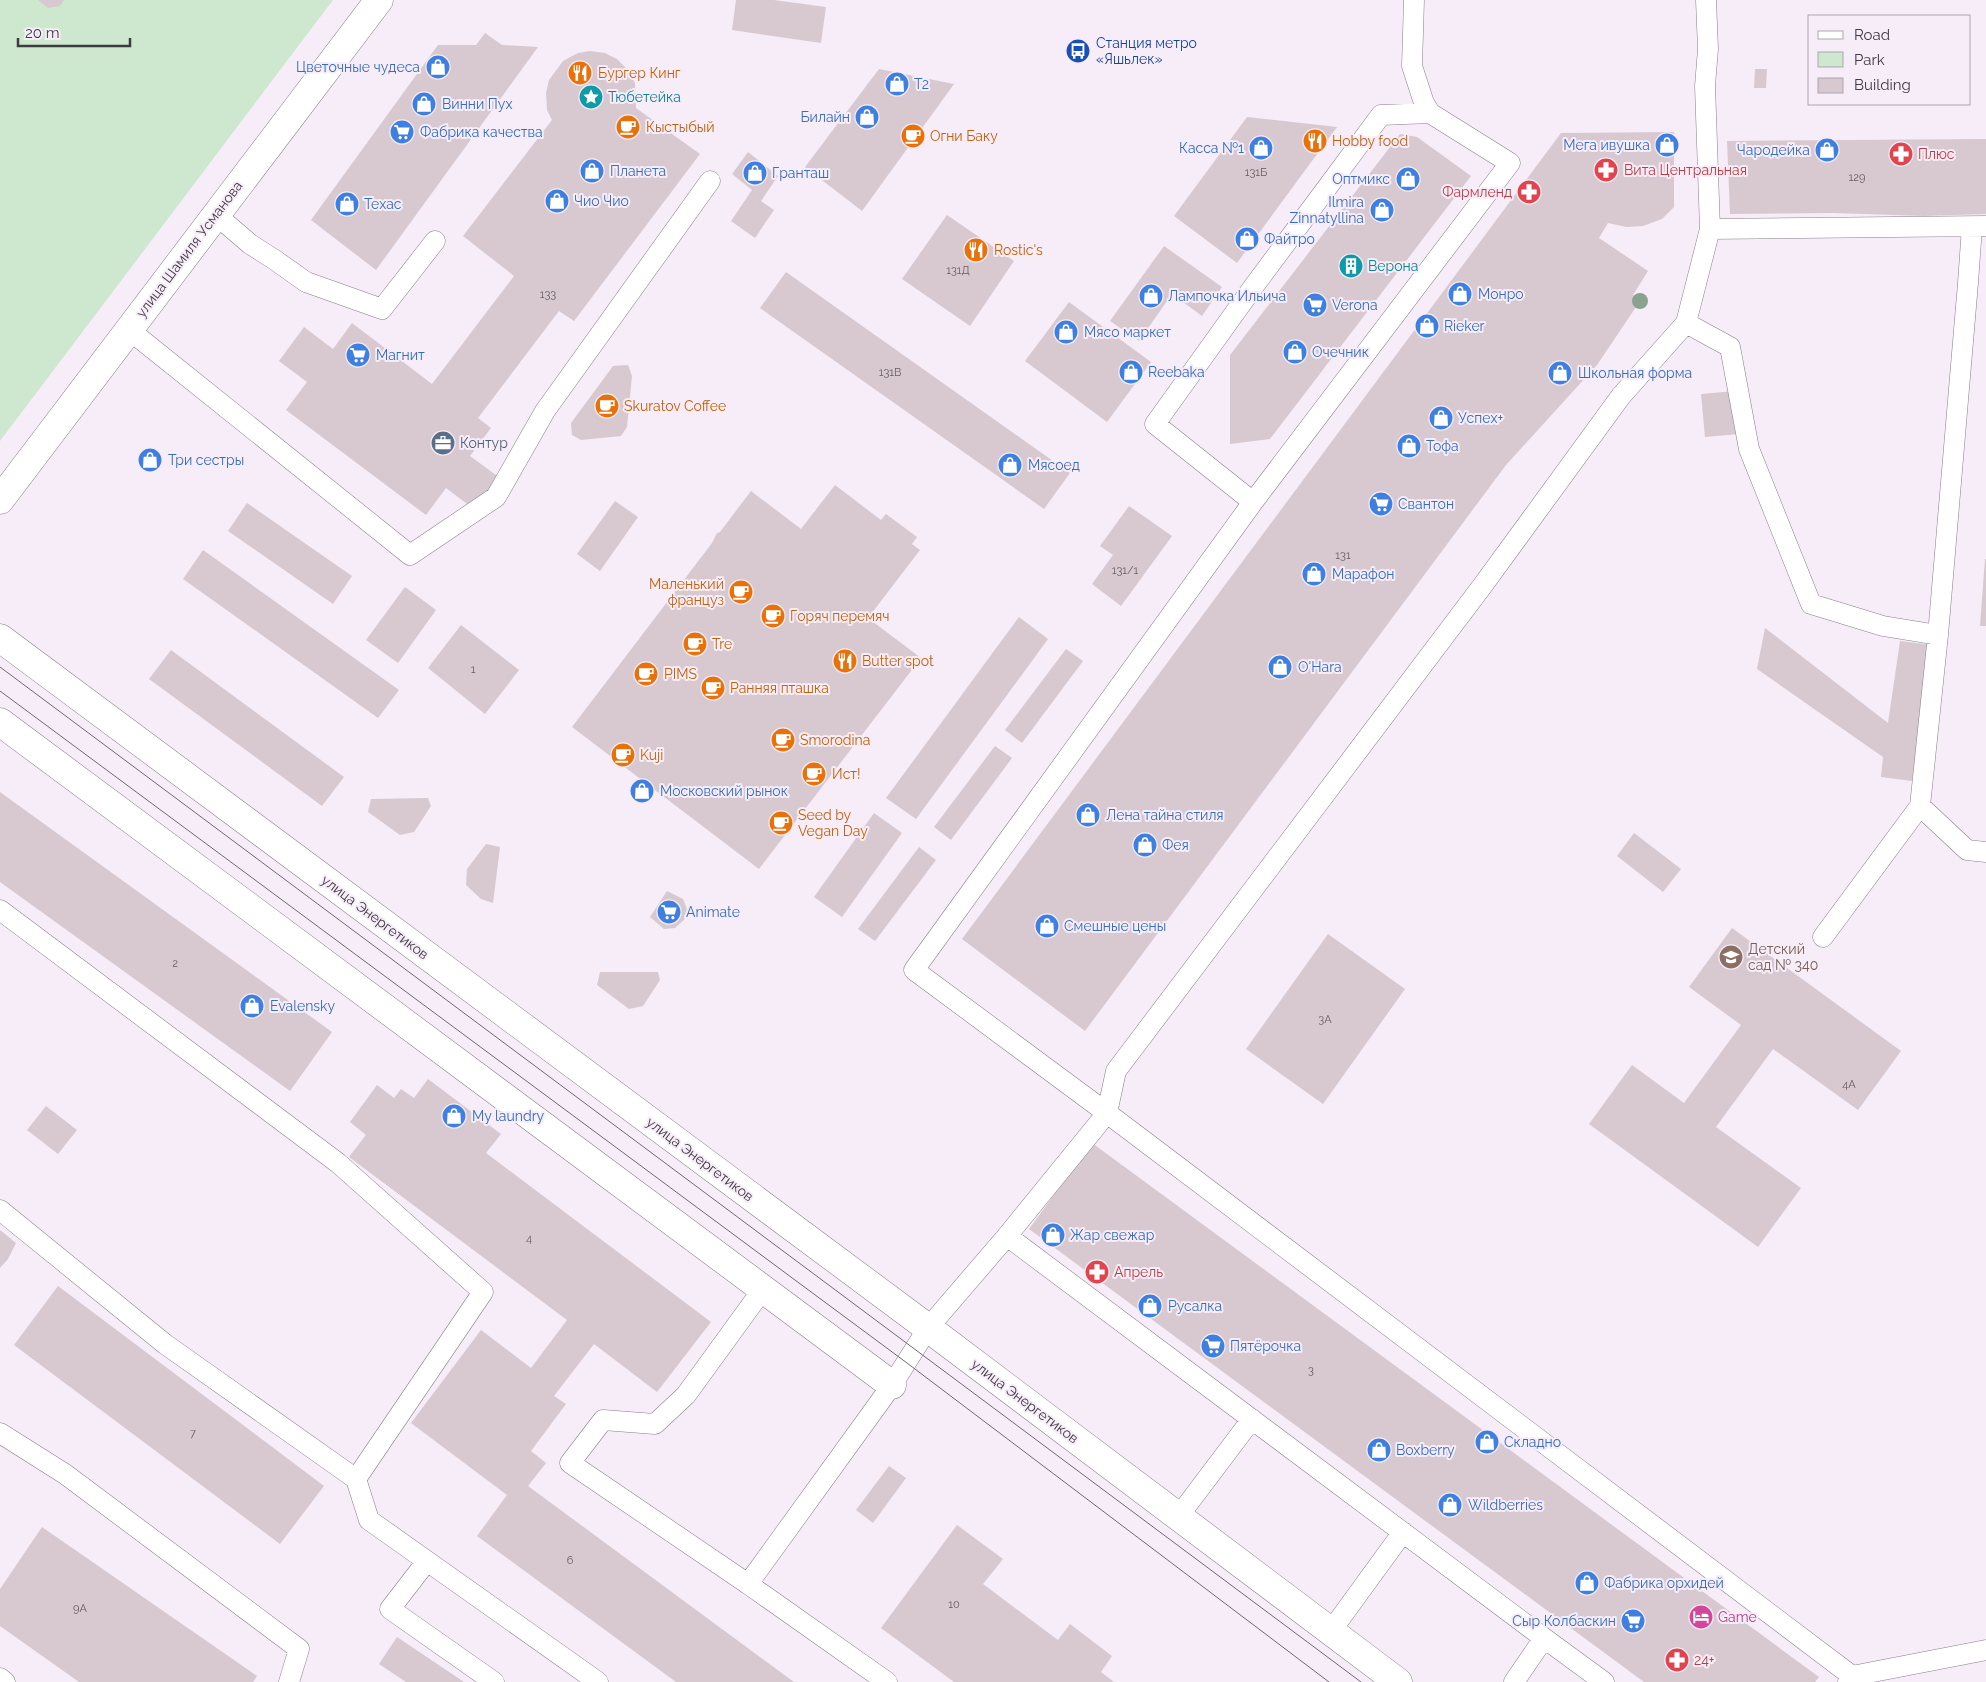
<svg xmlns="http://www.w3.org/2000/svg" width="1986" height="1682" font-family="Raleway,sans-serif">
	<rect width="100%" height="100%" fill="#f6edf8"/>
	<path fill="#cde8cf" d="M0,0H333L0,441Z"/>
	<path fill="#d7c9cf" d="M38,0H64L60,6L48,8Z
		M736,0H774L826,7L821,43L732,30Z
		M485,33L502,45L538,47L376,270L311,220L438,45H476Z
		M590,51L605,53L617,59L628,70L635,83L636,108L700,154L574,321L559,311L478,418L491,428L470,456L500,478L475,510L446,488L426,515L286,410L307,382L279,361L304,327L333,349L352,323L432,384L514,276L463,236L552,120L547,110L546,93L549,80L563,61L578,53Z
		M879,69L954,84L862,211L805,167Z
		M1755,69H1767L1766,88H1754Z
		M1247,117L1337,127L1237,263L1174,216Z
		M1674,132V207L1662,219L1643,226L1627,227L1608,223L1599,238L1648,271L1633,295L1640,301L1597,365L1506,465L1085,1031L962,939L1561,133Z
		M1400,134L1417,137L1471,176L1270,439L1230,444V355Z
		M1986,139V214L1924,216L1834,213L1730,214L1727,141Z
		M748,152L778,176L761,201L774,210L755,238L731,221L752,190L732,174Z
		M947,215L1014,261L970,326L902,279Z
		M1164,246L1222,287L1202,316L1172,294L1139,341L1110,321Z
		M786,272L1070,473L1044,509L760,308Z
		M1069,302L1151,362L1107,422L1025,361Z
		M628,365L632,376L627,427L621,436L581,440L572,435L571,423L613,366Z
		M1735,391L1739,434L1705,437L1701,394Z
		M835,485L881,520L886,514L917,537L912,544L920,550L868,618L921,658L759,869L572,727L712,543L717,533L720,532L751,491L801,529Z
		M615,501L638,517L600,571L577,554Z
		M247,503L352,576L333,604L228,531Z
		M1129,506L1172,536L1121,606L1092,584L1113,555L1100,546Z
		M203,550L399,690L378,718L183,579Z
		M1985,559H1986V626H1980Z
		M405,587L436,610L398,663L366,640Z
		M1019,617L1048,639L916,819L886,798Z
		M461,625L519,670L485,714L428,668Z
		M1765,628L1888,723L1900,641L1931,645L1912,781L1881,777L1883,757L1757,669Z
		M1066,649L1083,661L1022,743L1005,730Z
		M171,650L344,777L322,806L149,679Z
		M995,746L1012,758L951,840L934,827Z
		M0,792L332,1032L290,1091L0,882Z
		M428,798L431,806L414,832L400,835L368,812L371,799Z
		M874,813L902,833L842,917L814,897Z
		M1634,833L1681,869L1663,892L1617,856Z
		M486,844L500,847L493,903L481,899L466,885L467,869Z
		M919,847L936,860L875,941L858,929Z
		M667,891L683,899L687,909L684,920L675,928L664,929L650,917Z
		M1732,928L1901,1051L1858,1110L1773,1049L1716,1127L1801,1188L1758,1247L1589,1124L1632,1065L1684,1103L1741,1025L1689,987Z
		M1328,934L1405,989L1323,1104L1246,1049Z
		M600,972H658L660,980L643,1006L629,1009L597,985Z
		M428,1079L501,1134L486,1153L711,1322L657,1392L594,1344L554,1396L566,1404L531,1451L546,1463L528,1486L794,1682H676L477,1536L507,1495L411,1423L481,1330L531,1368L567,1320L349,1157L366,1135L350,1122L377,1085L394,1098L401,1089L414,1098Z
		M46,1106L77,1130L58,1154L27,1130Z
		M1092,1143L1819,1677L1815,1682H1644L1029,1229Z
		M0,1230L16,1243L8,1259L0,1268Z
		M58,1286L324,1486L280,1544L14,1345Z
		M889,1466L906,1478L873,1523L856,1510Z
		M957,1525L1003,1559L983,1584L1058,1640L1070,1624L1112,1656L1101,1672L1114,1682H954L881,1628Z
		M42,1527L257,1676L253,1682H79L0,1626V1589Z
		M397,1637L464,1682H406L379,1664Z"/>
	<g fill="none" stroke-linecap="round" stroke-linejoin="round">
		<defs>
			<path id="service" d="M1414,0L1412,66L1424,103L1430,113
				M1706,0L1708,49L1705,86L1710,229L1686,323L1621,396L1483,585L1116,1071L1107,1113L1852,1676L1848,1682
				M215,214L250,244L275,260L306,282L382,309L435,241
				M1710,229L1986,226
				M1686,323L1730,347L1749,449L1811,604L1883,626L1938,635L1968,283L1972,227
				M128,329L410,555L496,497L545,411L710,181
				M1938,635L1920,806L1967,850L1986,852
				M0,910L338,1163L483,1292L356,1479L369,1520L598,1682
				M1823,937L1920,806
				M0,1210L165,1344L356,1479
				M1007,1236L1544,1638
				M0,1433L65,1474L299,1649L289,1682
				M1178,1517L1252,1419
				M427,1561L390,1609L494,1682
				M748,1584L570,1463L603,1420L655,1424L686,1395L763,1289
				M1331,1631L1403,1532
				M1852,1676L1986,1650
				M0,1678L5,1682
				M887,1682L748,1584L892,1385L928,1328L1007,1236L1107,1113L914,970L1253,502L1510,163L1430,113L1381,115L1254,286L1155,424L1253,502
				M1514,1682L1544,1638L1604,1682"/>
			<path id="pedestrian" d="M0,722L892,1385"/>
			<path id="minor" d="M0,500L379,0
				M0,638L928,1328L1398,1682"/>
		</defs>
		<use href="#service" stroke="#887f89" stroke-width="21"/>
		<use href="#pedestrian" stroke="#887f89" stroke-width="29"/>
		<use href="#minor" stroke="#887f89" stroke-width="29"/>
		<use href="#service" stroke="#fff" stroke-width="20"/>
		<use href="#pedestrian" stroke="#fff" stroke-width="28"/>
		<use href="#minor" stroke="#fff" stroke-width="28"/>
		<path stroke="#6f6a70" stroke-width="1" d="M0,667L1361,1682
			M0,691L907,1363L1329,1682"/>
	</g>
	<circle fill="#8ba290" cx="1640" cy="301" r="8"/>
	<defs>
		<symbol id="bus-disc" viewBox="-11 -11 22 22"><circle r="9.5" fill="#1a4fb4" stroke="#f6edf8"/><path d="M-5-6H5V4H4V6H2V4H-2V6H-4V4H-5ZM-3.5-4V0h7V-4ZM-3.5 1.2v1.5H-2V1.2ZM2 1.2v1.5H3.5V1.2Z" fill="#fff"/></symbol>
		<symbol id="shop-disc" viewBox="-11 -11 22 22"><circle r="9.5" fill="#3f7fe0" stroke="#f6edf8"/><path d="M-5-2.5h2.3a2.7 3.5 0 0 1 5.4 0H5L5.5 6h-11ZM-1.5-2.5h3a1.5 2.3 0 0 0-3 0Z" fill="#fff"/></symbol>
		<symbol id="restaurant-disc" viewBox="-11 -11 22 22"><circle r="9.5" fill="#e8710a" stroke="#f6edf8"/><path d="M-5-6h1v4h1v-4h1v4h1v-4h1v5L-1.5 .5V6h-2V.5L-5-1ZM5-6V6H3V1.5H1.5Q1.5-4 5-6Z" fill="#fff"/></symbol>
		<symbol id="sight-disc" viewBox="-11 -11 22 22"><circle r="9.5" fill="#0f9aa8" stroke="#f6edf8"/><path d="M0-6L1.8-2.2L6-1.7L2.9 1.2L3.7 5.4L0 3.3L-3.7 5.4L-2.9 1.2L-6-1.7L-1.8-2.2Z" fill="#fff"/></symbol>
		<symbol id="cafe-disc" viewBox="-11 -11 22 22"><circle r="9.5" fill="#e8710a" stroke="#f6edf8"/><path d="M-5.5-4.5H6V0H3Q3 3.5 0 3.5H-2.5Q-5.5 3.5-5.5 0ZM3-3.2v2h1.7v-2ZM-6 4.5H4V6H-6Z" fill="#fff"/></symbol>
		<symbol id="supermarket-disc" viewBox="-11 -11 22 22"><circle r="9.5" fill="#3f7fe0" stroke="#f6edf8"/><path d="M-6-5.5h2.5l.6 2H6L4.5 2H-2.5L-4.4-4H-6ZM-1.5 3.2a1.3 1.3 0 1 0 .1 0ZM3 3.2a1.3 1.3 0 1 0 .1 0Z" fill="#fff"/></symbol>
		<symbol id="pharmacy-disc" viewBox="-11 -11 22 22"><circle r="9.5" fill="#e0444e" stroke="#f6edf8"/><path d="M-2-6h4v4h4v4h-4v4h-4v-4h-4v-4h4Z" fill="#fff"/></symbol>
		<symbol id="building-disc" viewBox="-11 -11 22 22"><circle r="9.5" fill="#0f9aa8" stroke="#f6edf8"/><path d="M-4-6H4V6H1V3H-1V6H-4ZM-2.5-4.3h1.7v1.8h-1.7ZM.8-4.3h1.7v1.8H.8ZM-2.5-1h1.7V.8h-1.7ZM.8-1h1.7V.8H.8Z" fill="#fff"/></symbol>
		<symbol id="office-disc" viewBox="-11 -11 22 22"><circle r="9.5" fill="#5c6f8a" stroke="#f6edf8"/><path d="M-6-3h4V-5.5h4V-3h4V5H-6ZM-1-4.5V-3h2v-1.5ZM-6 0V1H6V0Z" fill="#fff"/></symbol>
		<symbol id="school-disc" viewBox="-11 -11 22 22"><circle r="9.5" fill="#8d6e63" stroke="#f6edf8"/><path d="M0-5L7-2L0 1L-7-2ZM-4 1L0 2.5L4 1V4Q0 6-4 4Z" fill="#fff"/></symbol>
		<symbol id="hotel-disc" viewBox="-11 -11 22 22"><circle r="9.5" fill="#d1479c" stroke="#f6edf8"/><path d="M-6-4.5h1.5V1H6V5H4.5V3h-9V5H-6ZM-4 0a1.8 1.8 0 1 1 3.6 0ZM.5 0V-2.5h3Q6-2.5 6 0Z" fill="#fff"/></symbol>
	</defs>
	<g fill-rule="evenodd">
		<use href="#bus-disc" x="1064" y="37" width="28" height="28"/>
		<use href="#shop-disc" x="424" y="53" width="28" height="28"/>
		<use href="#restaurant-disc" x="566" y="59" width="28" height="28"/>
		<use href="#shop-disc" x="883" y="70" width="28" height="28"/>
		<use href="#sight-disc" x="577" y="83" width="28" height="28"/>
		<use href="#shop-disc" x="410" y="90" width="28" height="28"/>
		<use href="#shop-disc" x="853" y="103" width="28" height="28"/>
		<use href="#cafe-disc" x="614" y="113" width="28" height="28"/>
		<use href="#supermarket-disc" x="388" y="118" width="28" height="28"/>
		<use href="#cafe-disc" x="899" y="122" width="28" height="28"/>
		<use href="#restaurant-disc" x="1301" y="127" width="28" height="28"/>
		<use href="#shop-disc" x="1653" y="131" width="28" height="28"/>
		<use href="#shop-disc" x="1247" y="134" width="28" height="28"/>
		<use href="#shop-disc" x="1813" y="136" width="28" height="28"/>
		<use href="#pharmacy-disc" x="1887" y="140" width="28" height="28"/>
		<use href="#pharmacy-disc" x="1592" y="156" width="28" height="28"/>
		<use href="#shop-disc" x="578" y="157" width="28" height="28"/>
		<use href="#shop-disc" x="741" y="159" width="28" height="28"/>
		<use href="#shop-disc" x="1394" y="165" width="28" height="28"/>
		<use href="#pharmacy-disc" x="1515" y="178" width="28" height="28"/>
		<use href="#shop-disc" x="543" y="187" width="28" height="28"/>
		<use href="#shop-disc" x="333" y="190" width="28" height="28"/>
		<use href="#shop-disc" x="1368" y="196" width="28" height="28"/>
		<use href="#shop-disc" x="1233" y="225" width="28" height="28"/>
		<use href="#restaurant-disc" x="962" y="236" width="28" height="28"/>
		<use href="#building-disc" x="1337" y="252" width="28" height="28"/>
		<use href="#shop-disc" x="1446" y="280" width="28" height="28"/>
		<use href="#shop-disc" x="1137" y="282" width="28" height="28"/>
		<use href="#supermarket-disc" x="1301" y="291" width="28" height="28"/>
		<use href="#shop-disc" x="1413" y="312" width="28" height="28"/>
		<use href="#shop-disc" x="1052" y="318" width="28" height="28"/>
		<use href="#shop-disc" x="1281" y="338" width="28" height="28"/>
		<use href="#supermarket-disc" x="344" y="341" width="28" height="28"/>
		<use href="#shop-disc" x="1117" y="358" width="28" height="28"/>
		<use href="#shop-disc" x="1546" y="359" width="28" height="28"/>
		<use href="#cafe-disc" x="593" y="392" width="28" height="28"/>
		<use href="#shop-disc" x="1427" y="404" width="28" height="28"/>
		<use href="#office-disc" x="429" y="429" width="28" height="28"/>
		<use href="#shop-disc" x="1395" y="432" width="28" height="28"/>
		<use href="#shop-disc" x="136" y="446" width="28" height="28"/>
		<use href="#shop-disc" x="996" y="451" width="28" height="28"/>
		<use href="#supermarket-disc" x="1367" y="490" width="28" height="28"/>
		<use href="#shop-disc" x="1300" y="560" width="28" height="28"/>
		<use href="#cafe-disc" x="727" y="578" width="28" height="28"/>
		<use href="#cafe-disc" x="759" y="602" width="28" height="28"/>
		<use href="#cafe-disc" x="681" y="630" width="28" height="28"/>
		<use href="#restaurant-disc" x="831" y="647" width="28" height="28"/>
		<use href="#shop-disc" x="1266" y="653" width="28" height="28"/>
		<use href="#cafe-disc" x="632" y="660" width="28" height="28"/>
		<use href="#cafe-disc" x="699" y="674" width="28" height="28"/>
		<use href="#cafe-disc" x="769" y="726" width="28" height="28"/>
		<use href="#cafe-disc" x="609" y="741" width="28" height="28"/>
		<use href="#cafe-disc" x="800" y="760" width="28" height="28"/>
		<use href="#shop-disc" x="628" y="777" width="28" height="28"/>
		<use href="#shop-disc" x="1074" y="801" width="28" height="28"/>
		<use href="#cafe-disc" x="767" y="809" width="28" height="28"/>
		<use href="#shop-disc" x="1131" y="831" width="28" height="28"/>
		<use href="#supermarket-disc" x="655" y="898" width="28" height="28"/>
		<use href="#shop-disc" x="1033" y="912" width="28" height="28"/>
		<use href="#school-disc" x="1717" y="943" width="28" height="28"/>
		<use href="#shop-disc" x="238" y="992" width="28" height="28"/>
		<use href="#shop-disc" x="440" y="1102" width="28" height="28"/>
		<use href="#shop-disc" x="1039" y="1221" width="28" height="28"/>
		<use href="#pharmacy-disc" x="1083" y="1258" width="28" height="28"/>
		<use href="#shop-disc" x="1136" y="1292" width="28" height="28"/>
		<use href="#supermarket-disc" x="1199" y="1332" width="28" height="28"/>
		<use href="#shop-disc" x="1473" y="1428" width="28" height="28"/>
		<use href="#shop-disc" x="1365" y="1436" width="28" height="28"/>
		<use href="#shop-disc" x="1436" y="1491" width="28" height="28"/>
		<use href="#shop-disc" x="1573" y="1569" width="28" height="28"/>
		<use href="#hotel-disc" x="1687" y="1603" width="28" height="28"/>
		<use href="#supermarket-disc" x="1619" y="1607" width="28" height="28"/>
		<use href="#pharmacy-disc" x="1663" y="1646" width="28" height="28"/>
	</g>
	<g text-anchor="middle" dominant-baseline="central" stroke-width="4" stroke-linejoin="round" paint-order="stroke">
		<g font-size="11" fill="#655e64">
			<text x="1256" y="172">131Б</text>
			<text x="1857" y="177">129</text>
			<text x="958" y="270">131Д</text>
			<text x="548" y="294">133</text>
			<text x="890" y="372">131В</text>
			<text x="1343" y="555">131</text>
			<text x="1125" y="570">131/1</text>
			<text x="473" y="669">1</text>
			<text x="175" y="963">2</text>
			<text x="1325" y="1019">3А</text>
			<text x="1849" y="1084">4А</text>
			<text x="529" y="1238">4</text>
			<text x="1311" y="1370">3</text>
			<text x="193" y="1433">7</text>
			<text x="570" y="1560">6</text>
			<text x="954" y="1604">10</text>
			<text x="80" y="1608">9А</text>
		</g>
		<g font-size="14" fill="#164399" stroke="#f6edf8" text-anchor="start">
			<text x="1096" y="43">Станция метро<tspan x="1096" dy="16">«Яшьлек»</tspan></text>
		</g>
		<g font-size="14" fill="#366cbe" stroke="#f6edf8" text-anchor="start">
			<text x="420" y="67" text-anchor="end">Цветочные чудеса</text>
			<text x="914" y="84">Т2</text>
			<text x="442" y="104">Винни Пух</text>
			<text x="850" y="117" text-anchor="end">Билайн</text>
			<text x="420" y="132">Фабрика качества</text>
			<text x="1650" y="145" text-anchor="end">Мега ивушка</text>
			<text x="1244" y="148" text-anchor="end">Касса №1</text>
			<text x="1810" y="150" text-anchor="end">Чародейка</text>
			<text x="610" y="171">Планета</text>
			<text x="772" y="173">Гранташ</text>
			<text x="1390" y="179" text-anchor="end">Оптмикс</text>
			<text x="574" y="201">Чио Чио</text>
			<text x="1364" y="202" text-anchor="end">Ilmira<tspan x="1364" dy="16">Zinnatyllina</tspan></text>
			<text x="364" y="204">Техас</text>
			<text x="1264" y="239">Файтро</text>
			<text x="1478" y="294">Монро</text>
			<text x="1168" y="296">Лампочка Ильича</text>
			<text x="1332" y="305">Verona</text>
			<text x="1444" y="326">Rieker</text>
			<text x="1084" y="332">Мясо маркет</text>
			<text x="1312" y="352">Очечник</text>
			<text x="376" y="355">Магнит</text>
			<text x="1148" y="372">Reebaka</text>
			<text x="1578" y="373">Школьная форма</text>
			<text x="1458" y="418">Успех+</text>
			<text x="1426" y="446">Тофа</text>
			<text x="168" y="460">Три сестры</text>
			<text x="1028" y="465">Мясоед</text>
			<text x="1398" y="504">Свантон</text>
			<text x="1332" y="574">Марафон</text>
			<text x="1298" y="667">O'Hara</text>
			<text x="660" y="791">Московский рынок</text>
			<text x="1106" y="815">Лена тайна стиля</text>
			<text x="1162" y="845">Фея</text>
			<text x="686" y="912">Animate</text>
			<text x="1064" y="926">Смешные цены</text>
			<text x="270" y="1006">Evalensky</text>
			<text x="472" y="1116">My laundry</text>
			<text x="1070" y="1235">Жар свежар</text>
			<text x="1168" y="1306">Русалка</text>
			<text x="1230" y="1346">Пятёрочка</text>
			<text x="1504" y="1442">Складно</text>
			<text x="1396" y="1450">Boxberry</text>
			<text x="1468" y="1505">Wildberries</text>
			<text x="1604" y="1583">Фабрика орхидей</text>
			<text x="1616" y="1621" text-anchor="end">Сыр Колбаскин</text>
		</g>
		<g font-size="14" fill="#c56008" stroke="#f6edf8" text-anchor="start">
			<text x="598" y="73">Бургер Кинг</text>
			<text x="646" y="127">Кыстыбый</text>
			<text x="930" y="136">Огни Баку</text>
			<text x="1332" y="141">Hobby food</text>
			<text x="994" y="250">Rostic's</text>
			<text x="624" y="406">Skuratov Coffee</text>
			<text x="724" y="584" text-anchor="end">Маленький<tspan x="724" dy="16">француз</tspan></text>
			<text x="790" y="616">Горяч перемяч</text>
			<text x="712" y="644">Tre</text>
			<text x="862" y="661">Butter spot</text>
			<text x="664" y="674">PIMS</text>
			<text x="730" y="688">Ранняя пташка</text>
			<text x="800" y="740">Smorodina</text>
			<text x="640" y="755">Kuji</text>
			<text x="832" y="774">Ист!</text>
			<text x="798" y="815">Seed by<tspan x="798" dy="16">Vegan Day</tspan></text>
		</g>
		<g font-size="14" fill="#0d838f" stroke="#f6edf8" text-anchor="start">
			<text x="608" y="97">Тюбетейка</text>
			<text x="1368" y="266">Верона</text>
		</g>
		<g font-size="14" fill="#be3a42" stroke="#f6edf8" text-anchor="start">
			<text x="1918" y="154">Плюс</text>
			<text x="1624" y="170">Вита Центральная</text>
			<text x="1512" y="192" text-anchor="end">Фармленд</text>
			<text x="1114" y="1272">Апрель</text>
			<text x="1694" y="1660">24+</text>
		</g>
		<g font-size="14" fill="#3f3b40" stroke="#f6edf8">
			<text transform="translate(189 249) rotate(-53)">улица Шамиля Усманова</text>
			<text transform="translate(375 917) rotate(37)">улица Энергетиков</text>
			<text transform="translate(700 1159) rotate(37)">улица Энергетиков</text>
			<text transform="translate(1025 1401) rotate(37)">улица Энергетиков</text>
		</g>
		<g font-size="14" fill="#4e5e75" stroke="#f6edf8" text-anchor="start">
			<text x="460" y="443">Контур</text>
		</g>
		<g font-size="14" fill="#785e54" stroke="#f6edf8" text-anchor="start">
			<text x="1748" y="949">Детский<tspan x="1748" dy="16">сад № 340</tspan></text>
		</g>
		<g font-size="14" fill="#b23c85" stroke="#f6edf8" text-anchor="start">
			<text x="1718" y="1617">Game</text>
		</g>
	</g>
	<rect x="1808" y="15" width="162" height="90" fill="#f6edf8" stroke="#ada6ae"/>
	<rect x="1818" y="31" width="25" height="8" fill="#ffffff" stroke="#ada6ae"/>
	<text x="1854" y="40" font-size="15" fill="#3f3b40">Road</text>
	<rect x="1818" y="52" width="25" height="15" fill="#cde8cf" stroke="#ada6ae"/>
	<text x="1854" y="65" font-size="15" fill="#3f3b40">Park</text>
	<rect x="1818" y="78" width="25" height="15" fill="#d7c9cf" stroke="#ada6ae"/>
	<text x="1854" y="90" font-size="15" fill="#3f3b40">Building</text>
	<path d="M18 38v8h112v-8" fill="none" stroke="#3f3b40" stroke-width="2.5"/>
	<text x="25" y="38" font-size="15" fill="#3f3b40" stroke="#f6edf8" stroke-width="4" paint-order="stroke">20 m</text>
</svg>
